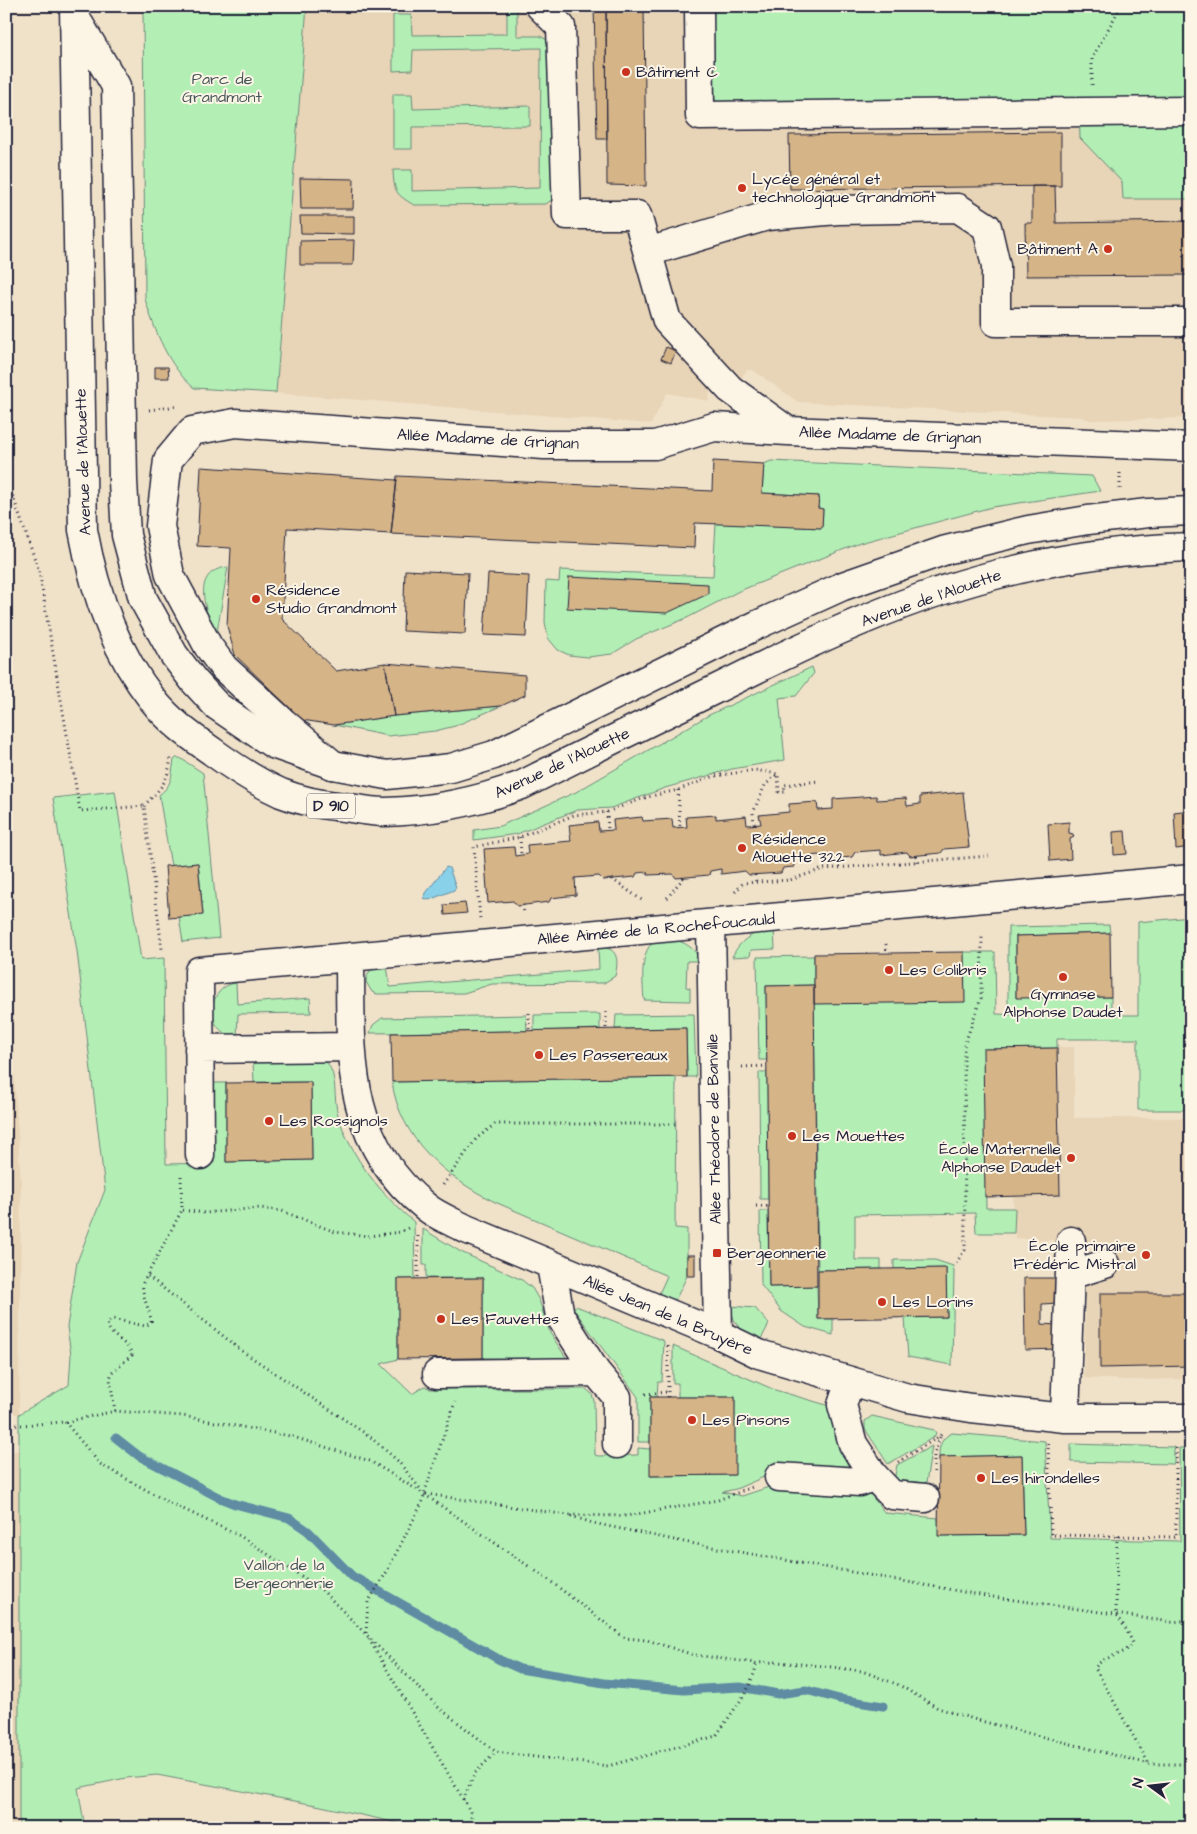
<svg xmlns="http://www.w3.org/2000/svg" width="1197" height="1834" font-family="'Architects Daughter',sans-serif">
	<rect width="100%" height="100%" fill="#f0e2c9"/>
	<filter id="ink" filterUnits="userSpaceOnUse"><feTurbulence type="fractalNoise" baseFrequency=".02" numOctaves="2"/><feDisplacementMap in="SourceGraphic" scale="10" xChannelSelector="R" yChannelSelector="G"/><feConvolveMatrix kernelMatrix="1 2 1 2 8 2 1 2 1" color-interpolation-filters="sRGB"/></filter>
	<g filter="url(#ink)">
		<path fill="#e8d4b6" d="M307,6H1191V418L1089,420L1082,417L798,402L753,370H747L726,398L710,388L709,401L667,393L651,424L276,393Z
			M6,942L21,1184L19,1414L6,1413Z
			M1074,1047V1118H1191V1379L1127,1380L1084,1378L1086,1286L1109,1279L1099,1243L1015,1238L1013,1196L985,1197L983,1049Z
			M6,1451H20L19,1828H6Z"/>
		<path fill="#b3efb5" stroke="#6a8878" d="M143,6H307L276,393L194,388C168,366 155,331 145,299Z
			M507,6H517V36H540L549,41L556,187L553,199L546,204L414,205C395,194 394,191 393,170H412V191L540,188L541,48L413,50L412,70L393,71V15H411L412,35L507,34Z
			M713,6H1191V199H1123L1122,182L1080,138L1079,106L715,107Z
			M393,94H412L413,109L530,106V126L412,127V149H393Z
			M771,461L1092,476L1100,491L992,507L860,543L739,591L687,618L636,639L612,654L588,657L569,655L558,650L548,638L545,622L546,581L559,582L560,570L713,576L716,523L822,528L823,509L818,508L819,496L762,493L764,464Z
			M228,567L216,638C207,614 188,571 228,567Z
			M812,667L814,673L796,696L779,698L785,760L732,769L665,788L611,808L577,810L517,834L474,840V830L500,826L576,792L709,715Z
			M501,706L455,726L435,731L388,736L334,725L394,716Z
			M176,758H180L203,773L219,938L183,942L179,917L203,914L198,863L171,866L159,795C173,784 171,777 174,760Z
			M115,791L141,960L164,958L166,1164L214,1163V1083H226V1162L312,1160L311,1082H254L253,1062L322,1061L327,1063C338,1076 333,1098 338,1115C351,1158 381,1194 414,1222L415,1279H398V1359L381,1364L412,1394L425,1386L430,1389H586L592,1394L594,1401L595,1455L598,1456L638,1455V1448L650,1449L651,1476L734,1475L735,1397H678V1383H673V1346L775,1390L830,1406L835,1435L849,1468L780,1470L736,1489L722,1492L742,1496L778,1484L865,1492L871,1495L885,1513L938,1518L939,1536L1024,1535L1022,1455L939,1457C939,1446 941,1438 952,1433L1045,1441L1050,1538L1180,1541L1179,1448H1191V1828H420L321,1806L157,1775L126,1778L78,1788L85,1828H19V1414L69,1385L71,1355L67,1327L77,1262L105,1190L77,951L53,798Z
			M1191,917V1110H1138V1039H1057V1048L984,1049L986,1208H1015L1014,1233H976L975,1213L855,1215V1260H881V1269L818,1270L814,1004L964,952H995L996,1014L1020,1015L1011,1009L1008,1003V927L1109,925L1110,933L1016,936V997H1111V1015H1138V922Z
			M774,929L775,949L751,950L750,956L732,957C741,938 754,932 774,929Z
			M670,938C684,942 695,947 700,961H687L686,987L690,988V1001L644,1000C643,986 639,951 654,942C659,940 665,939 670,938Z
			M598,947C618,947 619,959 615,976L604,983L492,984L464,993L377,994L372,992L366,982C368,968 374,967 387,965L390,987L599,969Z
			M814,956V985L766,986L767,1060H759L757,957Z
			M236,983L237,1004L310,998L311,1013L238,1014L237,1036C204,1035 205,987 236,983Z
			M600,1014V1029L534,1031V1015Z
			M694,1014L696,1077H687L686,1028L615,1029L616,1015Z
			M526,1015L527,1031L370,1033L373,1025L382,1018Z
			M759,1072H767L768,1199H760Z
			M676,1077L675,1228L687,1229V1276L673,1305L657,1298L667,1276L495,1202C446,1178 400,1139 392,1082Z
			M760,1211H768L769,1287L817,1286L818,1319H833V1335L805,1327L781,1311L761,1285Z
			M423,1229L461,1252L522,1280L532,1288L539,1300L550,1333L567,1359L483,1358V1278H426V1265H423Z
			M894,1260H935L953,1266L954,1272L952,1365L908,1357L905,1318L947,1317L946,1268L894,1269Z
			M576,1306L664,1341L662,1382H658L657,1397H650V1442H638V1397L573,1308Z
			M731,1306L755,1308L769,1324L759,1343C744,1334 732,1325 731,1306Z
			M872,1416L934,1430L936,1433L934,1437L888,1464L865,1429V1421Z
			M1071,1444L1174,1447V1464L1071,1462Z
			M932,1446L926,1483L894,1480L897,1465Z"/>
		<path fill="#88d1e9" stroke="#5f8ba3" d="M446,867L449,868L456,887L454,890L429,900L424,898L426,893Z"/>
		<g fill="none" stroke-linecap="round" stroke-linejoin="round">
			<path stroke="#5f8ba3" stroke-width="9" d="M116,1438L139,1456L220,1498L235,1504L289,1518L308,1531L352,1576L500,1660L520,1669L604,1683L684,1690L740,1687L778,1694L806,1690L839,1699L883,1706"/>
		</g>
		<path fill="#d5b488" stroke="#22223b" d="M594,6H606L607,139H597Z
			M606,6H644L646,186L607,185Z
			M1061,132V186L790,189L789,135Z
			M300,178L354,179L353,209H301Z
			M1032,186H1055L1056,223L1191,221V275L1026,276L1025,223H1032Z
			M300,216H354V234L301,233Z
			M354,240L353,265H300V241Z
			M666,347L676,351L671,363L661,359Z
			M155,367H168L169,378H155Z
			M713,461L764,464L762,493L819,496L818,508L823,509L822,528L695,523L694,548L391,534L397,476L712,491Z
			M201,467L397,480L391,534L287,528L282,619L336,671L385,663L394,716L334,725L302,720L235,655L227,626L231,548L197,546Z
			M405,570L468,573L465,634L403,631Z
			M488,574L529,576L526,637L484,635Z
			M569,577L708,584V594L667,613L567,608Z
			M385,663L525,675V695L501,706L394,716Z
			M963,792L969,847L944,849L941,853L910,856L907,852L881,855V850L855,852L852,857L822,860L819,855L794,858V867L783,868L781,873L749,875L745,871L721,874V869L710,871L709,875L676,878L673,874L648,875L647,872L637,873L635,877L603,880L599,876L575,878L576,895L551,898L549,902L517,906L513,901L488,903L484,849L514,847L515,856L528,854L527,845L571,841L569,825L598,822L599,831L614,830L613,820L642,817L643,821L672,819L673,828L687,827L686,817L716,815V819L746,816L747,825L761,824L759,815L789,812V804L817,802L818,810L833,809V799L876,796L877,800L906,798L907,806L920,804V796Z
			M1191,810V847L1176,849L1174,812Z
			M1069,822V833L1073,834L1074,837L1070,839L1071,859L1050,861L1048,824Z
			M1125,831L1127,854L1114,855L1113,832Z
			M198,863L203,915L169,918L165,866Z
			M465,903L467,913L445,915L444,905Z
			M1110,933L1111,997L1016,998V936Z
			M964,952L965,1002L814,1004V954Z
			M814,985L817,1286L769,1287L766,986Z
			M686,1028L687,1077L392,1082L391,1033Z
			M1057,1048L1060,1195L985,1197L983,1049Z
			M311,1082L312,1160L226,1162V1083Z
			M687,1255H695V1276H687Z
			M946,1268L947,1317L818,1319V1270Z
			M483,1278V1358L398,1359V1279Z
			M1024,1278H1057L1058,1303L1042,1304V1324L1058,1325V1349L1025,1350Z
			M1100,1293H1191V1366L1100,1368Z
			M650,1397H735V1475L650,1476Z
			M1022,1455L1024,1535L938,1536L939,1457Z"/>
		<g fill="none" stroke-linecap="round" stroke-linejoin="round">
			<defs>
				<path id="minor" d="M540,6L561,27L567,215H637L667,321L730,389L788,431
					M699,6L700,116L1191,111
					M648,252L767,216L838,210L958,208L987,227L996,266V322H1191
					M333,765L284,723L224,668L208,646L170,575L160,526L168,460L192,431L235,423L544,445H655L714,427L788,431L1191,447
					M711,924L718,1334
					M350,957C351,1052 343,1141 426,1207C437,1216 453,1222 466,1229L718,1334L759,1354L908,1398L971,1408L1065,1418H1191
					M199,1049L351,1047
					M200,1155L199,971L1191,879
					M551,1265L560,1316L596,1372L617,1397V1444
					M1070,1275L1105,1264
					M437,1374L596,1372
					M850,1381L842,1405L853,1444L874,1476L892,1495L925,1498
					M1065,1418L1071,1241
					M779,1477L860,1482L874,1476"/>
				<path id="major" d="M74,6L83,530C94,590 114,651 153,700C169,721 192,737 213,752C235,768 257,782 281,793C301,801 323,805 344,807C357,809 372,812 385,812C432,811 479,801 522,785C587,752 653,720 718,688C814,640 910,594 1015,570C1072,556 1132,549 1191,547
					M75,17L116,86L123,481L126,535L143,599L174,655L194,681L217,706L273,744L333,765L387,775L451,768L494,755L757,625L843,586L946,550L1028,530L1088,520L1148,513L1191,511"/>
			</defs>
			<use href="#minor" stroke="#22223b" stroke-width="31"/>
			<use href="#major" stroke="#22223b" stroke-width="31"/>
			<path stroke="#22223b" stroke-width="3" stroke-dasharray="1 4" stroke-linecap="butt" d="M1092,85V58L1121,6
				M149,410L177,406
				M6,477L39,571L80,811L144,806L162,949
				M1120,489V473
				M678,790L680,828
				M144,806C162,786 168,783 171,756
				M607,812L608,830
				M754,824L753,813L765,785L778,774
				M520,837L521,855
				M916,856L917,862
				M829,859L832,868
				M755,875L756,882
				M612,879L643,901
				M735,892L743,883L790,880L823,869L989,856
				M667,898L684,877
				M523,905L524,914
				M480,918L474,847L520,837L574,815L607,812L647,797L678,790L715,776L755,770L778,774L779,792H785L784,785L819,781
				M886,944L887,953
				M606,1012V1030
				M529,1013V1031
				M742,1067L767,1066
				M181,1176L182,1210L205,1213L260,1208L282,1211L335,1232L369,1236L400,1232L408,1228
				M443,1185L476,1139L495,1124H678
				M756,1206H768
				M418,1236V1279
				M956,1263L965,1250L964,1046L981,998L982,936
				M148,1276L242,1351L369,1436L398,1461L422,1491
				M645,1394L667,1392
				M668,1397V1345
				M115,1411L110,1379L112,1372L132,1355C128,1341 110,1338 107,1323L113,1319L145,1326L151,1323C152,1313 141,1298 143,1283L182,1210
				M65,1422L100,1464L166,1501L240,1536L321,1589L438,1707L496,1752L608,1766L716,1736L747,1691L755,1671L756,1663
				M6,1426L65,1422L115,1411L183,1416L290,1436L370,1461L424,1494L550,1581L625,1638L647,1640L694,1655L756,1663L777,1662L824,1666L862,1671L899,1685L938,1708L977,1720L1149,1764H1191
				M1048,1443L1051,1535L1176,1537V1445
				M898,1462L940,1436L942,1433
				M934,1472V1455L940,1437
				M426,1494L568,1515L626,1516L718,1500L755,1486
				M571,1516L593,1523L684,1542L986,1596L1172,1622L1191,1620
				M1117,1536L1116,1613L1127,1631L1133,1643C1125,1657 1104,1654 1095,1668L1149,1764
				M366,1633L368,1602L386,1573L423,1501L424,1494L455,1402
				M369,1639L470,1811L473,1828
				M463,1800L475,1773L496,1752"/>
			<use href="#minor" stroke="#fcf5e5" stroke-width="28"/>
			<use href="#major" stroke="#fcf5e5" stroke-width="28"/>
		</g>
	</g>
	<g fill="#c8321e" stroke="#fcf5e5" stroke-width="2">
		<circle cx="626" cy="72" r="5"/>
		<circle cx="742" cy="188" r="5"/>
		<circle cx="1108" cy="249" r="5"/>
		<circle cx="256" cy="599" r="5"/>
		<circle cx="742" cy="848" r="5"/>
		<circle cx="889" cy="970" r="5"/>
		<circle cx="1063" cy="977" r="5"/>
		<circle cx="539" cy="1055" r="5"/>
		<circle cx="269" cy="1121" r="5"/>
		<circle cx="792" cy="1136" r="5"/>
		<circle cx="1071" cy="1158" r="5"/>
		<rect x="712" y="1248" width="10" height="10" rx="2.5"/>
		<circle cx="1146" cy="1255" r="5"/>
		<circle cx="882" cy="1302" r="5"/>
		<circle cx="441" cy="1319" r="5"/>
		<circle cx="692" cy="1420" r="5"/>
		<circle cx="981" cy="1478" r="5"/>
	</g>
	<g text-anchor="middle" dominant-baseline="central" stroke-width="4" stroke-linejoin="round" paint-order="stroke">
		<rect fill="#fcf5e5" stroke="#63616e" stroke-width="1" x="307" y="793.5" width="48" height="25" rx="4"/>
		<g font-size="15" font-weight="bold" fill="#22223b">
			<text x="331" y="806">D 910</text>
		</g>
		<g font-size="16" fill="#22223b" stroke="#fcf5e5" text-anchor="start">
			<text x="636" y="72">Bâtiment C</text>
			<text x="752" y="179">Lycée général et<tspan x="752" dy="18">technologique Grandmont</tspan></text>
			<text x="1098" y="249" text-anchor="end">Bâtiment A</text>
			<text x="266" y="590">Résidence<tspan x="266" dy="18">Studio Grandmont</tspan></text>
			<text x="752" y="839">Résidence<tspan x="752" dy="18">Alouette 322</tspan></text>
			<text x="899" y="970">Les Colibris</text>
			<text x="1063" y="994" text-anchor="middle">Gymnase<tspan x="1063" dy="18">Alphonse Daudet</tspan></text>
			<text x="549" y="1055">Les Passereaux</text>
			<text x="279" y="1121">Les Rossignols</text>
			<text x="802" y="1136">Les Mouettes</text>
			<text x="1061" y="1149" text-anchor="end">École Maternelle<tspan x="1061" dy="18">Alphonse Daudet</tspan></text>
			<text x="1136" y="1246" text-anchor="end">École primaire<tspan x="1136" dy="18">Frédéric Mistral</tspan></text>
			<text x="727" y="1253">Bergeonnerie</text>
			<text x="892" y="1302">Les Lorins</text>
			<text x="451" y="1319">Les Fauvettes</text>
			<text x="702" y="1420">Les Pinsons</text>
			<text x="991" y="1478">Les hirondelles</text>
		</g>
		<g font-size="16" fill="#46555a" stroke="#fcf5e5">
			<text x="222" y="79">Parc de<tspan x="222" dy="18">Grandmont</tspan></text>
			<text x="284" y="1565">Vallon de la<tspan x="284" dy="18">Bergeonnerie</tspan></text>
		</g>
		<g font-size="16" fill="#22223b" stroke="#fcf5e5">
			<text transform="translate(890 435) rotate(2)">Allée Madame de Grignan</text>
			<text transform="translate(488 439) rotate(3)">Allée Madame de Grignan</text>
			<text transform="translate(83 462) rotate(-92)">Avenue de l'Alouette</text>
			<text transform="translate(931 598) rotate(-19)">Avenue de l'Alouette</text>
			<text transform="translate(562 763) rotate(-25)">Avenue de l'Alouette</text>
			<text transform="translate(656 929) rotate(-5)">Allée Aimée de la Rochefoucauld</text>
			<text transform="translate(714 1129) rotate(-91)">Allée Théodore de Banville</text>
			<text transform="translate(668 1315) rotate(23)">Allée Jean de la Bruyère</text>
		</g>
	</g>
	<rect width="1197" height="1834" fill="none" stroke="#fcf5e5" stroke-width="25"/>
	<rect x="12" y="12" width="1172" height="1809" fill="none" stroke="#22223b" stroke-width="2" filter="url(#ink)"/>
	<g transform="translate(1150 1786) rotate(285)" stroke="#fcf5e5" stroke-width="4" paint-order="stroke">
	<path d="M0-4L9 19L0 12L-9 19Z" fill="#22223b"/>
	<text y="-8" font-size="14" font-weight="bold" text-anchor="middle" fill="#22223b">N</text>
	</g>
</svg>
